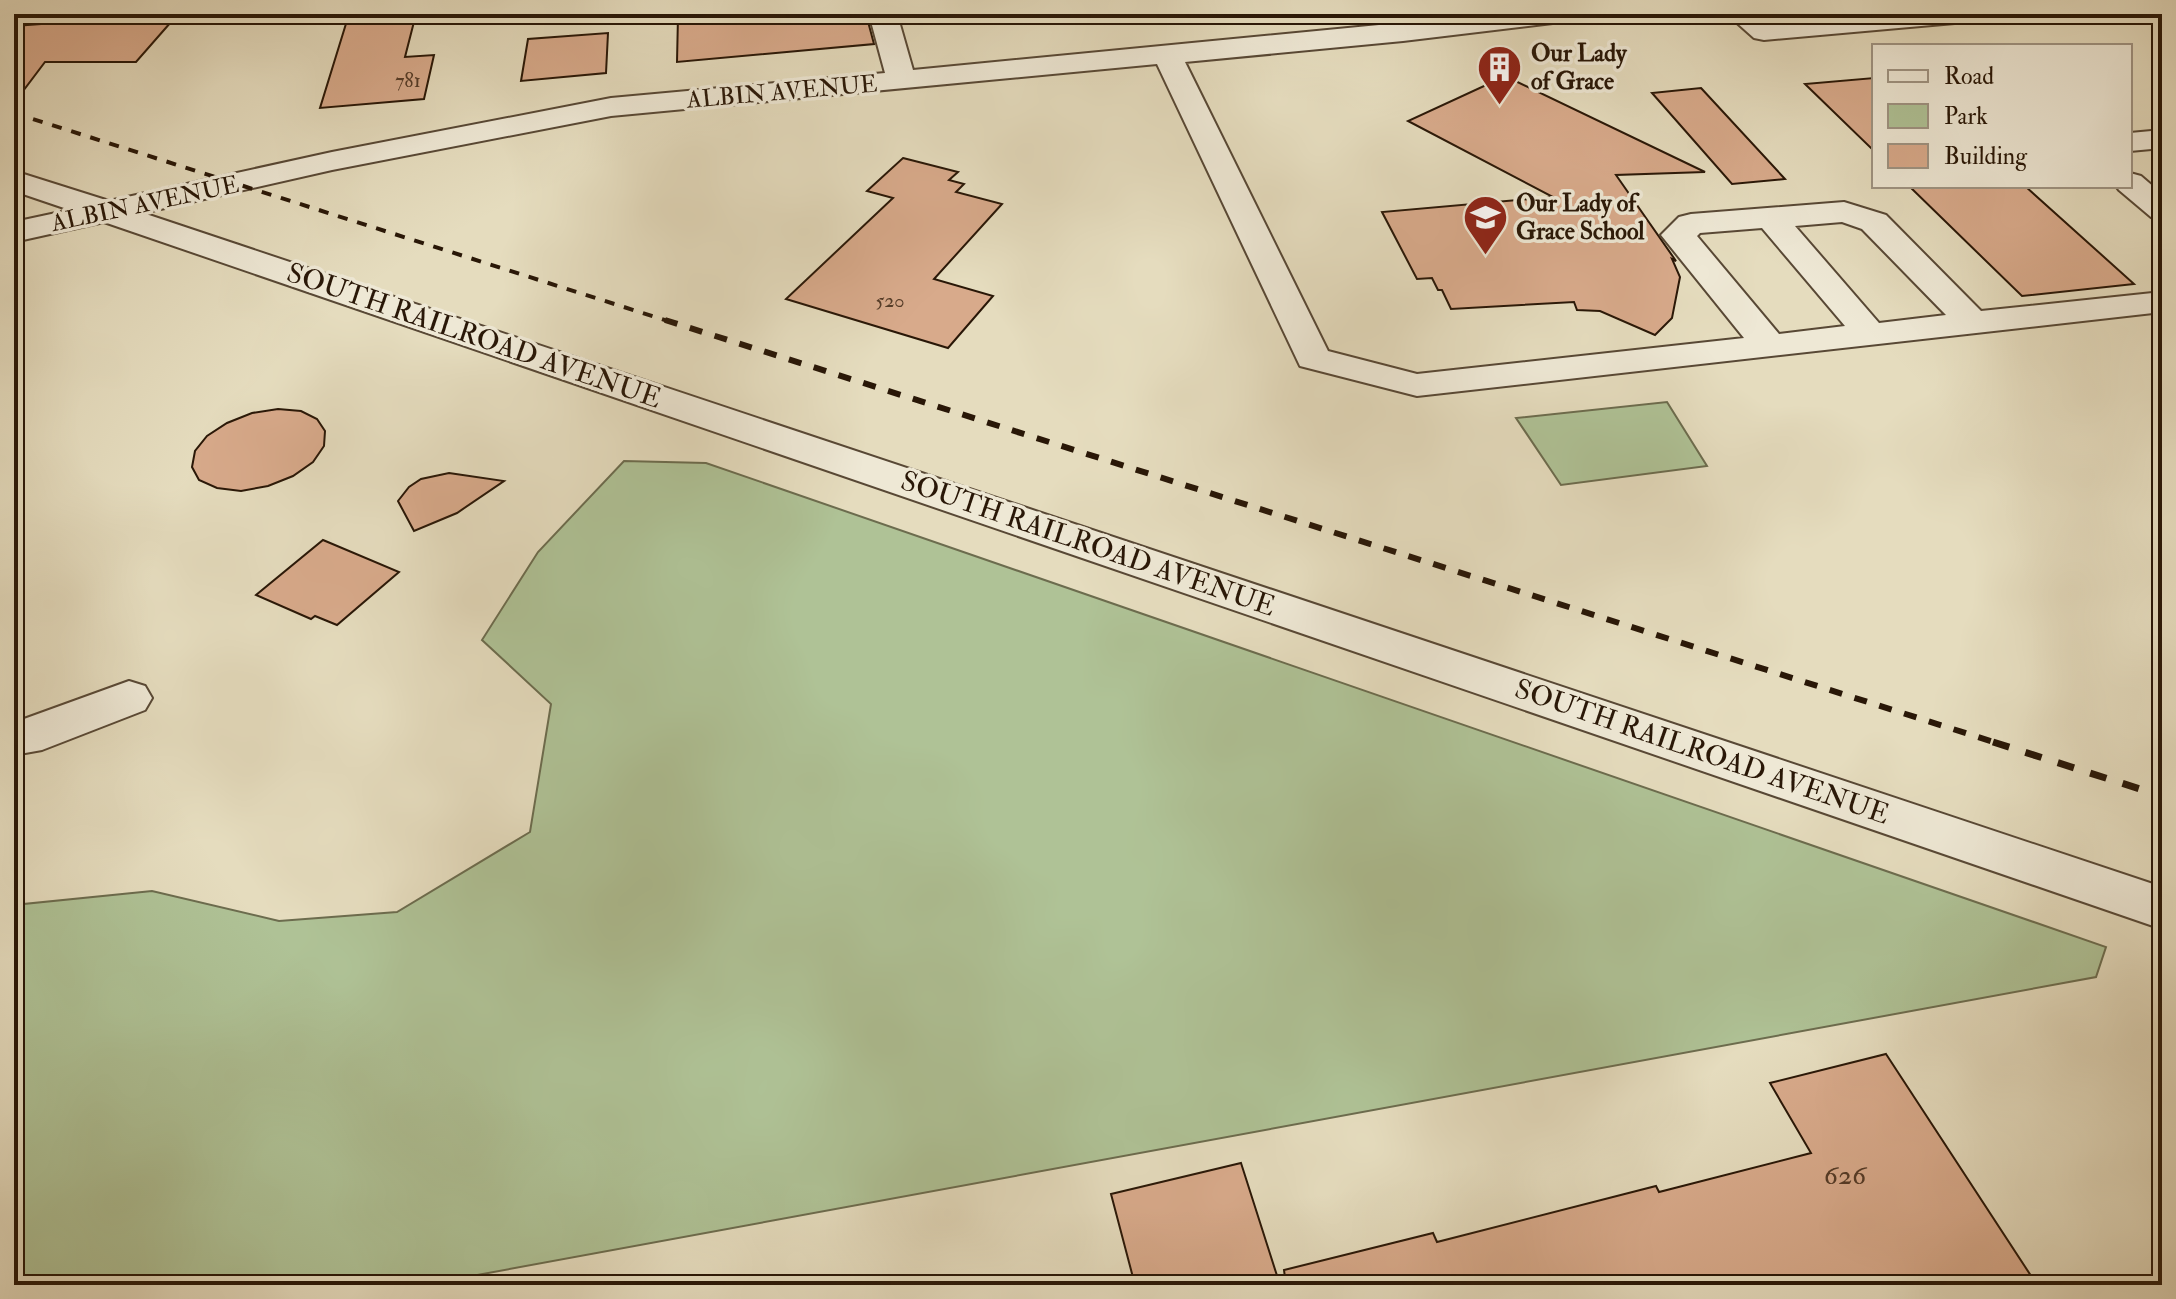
<svg xmlns="http://www.w3.org/2000/svg" width="2176" height="1299" font-family="'IM FELL Double Pica',serif">
	<rect width="100%" height="100%" fill="#e5dcbe"/>
	<filter id="stains"><feTurbulence type="fractalNoise" baseFrequency=".0025" numOctaves="4"/><feColorMatrix values="0 0 0 0 .2 0 0 0 0 .09 0 0 0 0 .02 0 0 0 .5 -.17"/></filter>
	<radialGradient id="worn" r=".72"><stop offset=".6" stop-color="#630" stop-opacity="0"/><stop offset="1" stop-color="#630" stop-opacity=".3"/></radialGradient>
	<path fill="#afc296" stroke="#6c6c4e" stroke-width="2" d="M1667,402L1707,466L1561,485L1516,418Z
		M624,461L706,463L2106,947L2096,977L423,1285H14V905L152,891L279,921L397,912L530,832L551,704L482,640L538,552Z"/>
	<path fill="#d8aa8b" stroke="#291707" stroke-width="2" d="M178,14L136,62H45L14,103V26Z
		M349,14H416L405,57L434,55L424,99L320,108Z
		M703,14H866L874,44L677,62L678,16Z
		M608,33L606,73L521,81L528,39Z
		M1509,78L1705,172L1616,175L1676,261L1672,259L1680,277L1672,318L1655,335L1600,311L1577,310L1574,302L1451,309L1442,290H1438L1432,278L1417,279L1382,212L1553,197L1408,121L1497,80Z
		M1874,78V151L1805,84Z
		M1701,88L1785,179L1732,184L1652,93Z
		M903,158L958,172L949,180L964,184L956,192L1002,204L934,279L993,296L948,348L786,299L893,198L867,191Z
		M1909,186H2025L2134,284L2022,296Z
		M278,409L301,411L317,419L325,431L324,446L313,462L293,476L268,486L241,491L217,488L199,480L192,467L195,451L207,436L227,423L252,413Z
		M449,473L504,481L457,513L414,531L398,501L409,487L421,479Z
		M323,540L399,572L337,625L315,616L311,619L256,595Z
		M1886,1054L2037,1285H1286L1284,1270L1433,1233L1437,1242L1656,1186L1659,1192L1811,1153L1770,1083Z
		M1241,1163L1280,1285H1135L1111,1194Z"/>
	<g fill="none" stroke-linecap="round" stroke-linejoin="round">
		<defs>
			<path id="minor" d="M869,14H897L913,70L1493,14H1575L1571,20L1561,22L1403,41L1185,62L1328,351L1417,374L1744,338L1661,235L1679,217L1691,214L1844,202L1886,215L1981,311L2162,292V312L1417,396L1300,366L1157,64L611,116L332,170L143,213L2162,887V929L104,222L14,242V222L70,210L14,191V171L109,201L332,152L611,98L885,73ZM1842,222L1862,229L1946,315L1879,323L1795,226ZM1762,228L1845,326L1779,334L1697,236L1700,233Z
				M1727,14H1758L1770,23L1874,14H1980L1976,20L1966,22L1764,40L1754,38Z
				M2162,130V148L2130,151V133Z
				M2130,173L2141,176L2162,194V220L2151,217L2119,190L2116,186H2130Z
				M129,681L145,686L152,698L145,710L42,750L14,755V719H24Z"/>
		</defs>
		<use href="#minor" stroke="#584835" stroke-width="4"/>
		<use href="#minor" fill="#eee8d5" fill-rule="evenodd"/>
		<path stroke="#291707" stroke-width="4" stroke-dasharray="10 10" stroke-linecap="butt" d="M14,113L671,322"/>
		<path stroke="#291707" stroke-width="6" stroke-dasharray="13 13" stroke-linecap="butt" d="M665,320L2000,744"/>
		<path stroke="#291707" stroke-width="7" stroke-dasharray="17 17" stroke-linecap="butt" d="M1993,742L2162,796"/>
	</g>
	<defs>
		<symbol id="building-pin" viewBox="-11 -11 22 30"><path d="M0 17L-7.5 6A9.5 9.5 0 1 1 7.5 6Z" fill="#8f2418" stroke="#eee8d5"/><path d="M-4-6H4V6H1V3H-1V6H-4ZM-2.5-4.3h1.7v1.8h-1.7ZM.8-4.3h1.7v1.8H.8ZM-2.5-1h1.7V.8h-1.7ZM.8-1h1.7V.8H.8Z" fill="#fff"/></symbol>
		<symbol id="school-pin" viewBox="-11 -11 22 30"><path d="M0 17L-7.5 6A9.5 9.5 0 1 1 7.5 6Z" fill="#8f2418" stroke="#eee8d5"/><path d="M0-5L7-2L0 1L-7-2ZM-4 1L0 2.5L4 1V4Q0 6-4 4Z" fill="#fff"/></symbol>
	</defs>
	<g fill-rule="evenodd">
		<use href="#building-pin" x="1474" y="42" width="51" height="69"/>
		<use href="#school-pin" x="1460" y="192" width="51" height="69"/>
	</g>
	<g text-anchor="middle" dominant-baseline="central" stroke-width="7" stroke-linejoin="round" paint-order="stroke">
		<g font-size="20" fill="#553c28">
			<text x="408" y="80">781</text>
			<text x="890" y="300">520</text>
		</g>
		<g font-size="24" font-weight="bold" fill="#291707" stroke="#eee8d5" text-anchor="start">
			<text x="1531" y="53">Our Lady<tspan x="1531" dy="28">of Grace</tspan></text>
			<text x="1516" y="203">Our Lady of<tspan x="1516" dy="28">Grace School</tspan></text>
		</g>
		<g font-size="24" fill="#291707" stroke="#eee8d5">
			<text transform="translate(782 92) rotate(-5)">ALBIN AVENUE</text>
			<text transform="translate(145 204) rotate(-12)">ALBIN AVENUE</text>
		</g>
		<g font-size="28" fill="#291707" stroke="#eee8d5">
			<text transform="translate(474 336) rotate(19)">SOUTH RAILROAD AVENUE</text>
			<text transform="translate(1088 544) rotate(19)">SOUTH RAILROAD AVENUE</text>
			<text transform="translate(1702 752) rotate(19)">SOUTH RAILROAD AVENUE</text>
		</g>
		<g font-size="28" fill="#553c28">
			<text x="1845" y="1175">626</text>
		</g>
	</g>
	<rect width="2176" height="1299" fill="none" stroke="#e5dcbe" stroke-width="48"/>
	<rect x="16" y="16" width="2144" height="1267" fill="none" stroke="#291707" stroke-width="4"/>
	<rect x="24" y="24" width="2128" height="1251" fill="none" stroke="#291707" stroke-width="2"/>
	<rect x="1872" y="44" width="260" height="144" fill="#eee8d5" stroke="#9f9483" stroke-width="2"/>
	<rect x="1888" y="70" width="40" height="12" fill="#eee8d5" stroke="#9f9483" stroke-width="2"/>
	<text x="1944" y="84" font-size="24" fill="#291707">Road</text>
	<rect x="1888" y="104" width="40" height="24" fill="#afc296" stroke="#9f9483" stroke-width="2"/>
	<text x="1944" y="124" font-size="24" fill="#291707">Park</text>
	<rect x="1888" y="144" width="40" height="24" fill="#d8aa8b" stroke="#9f9483" stroke-width="2"/>
	<text x="1944" y="164" font-size="24" fill="#291707">Building</text>
	<rect width="100%" height="100%" filter="url(#stains)"/>
	<rect width="100%" height="100%" fill="url(#worn)"/>
</svg>
